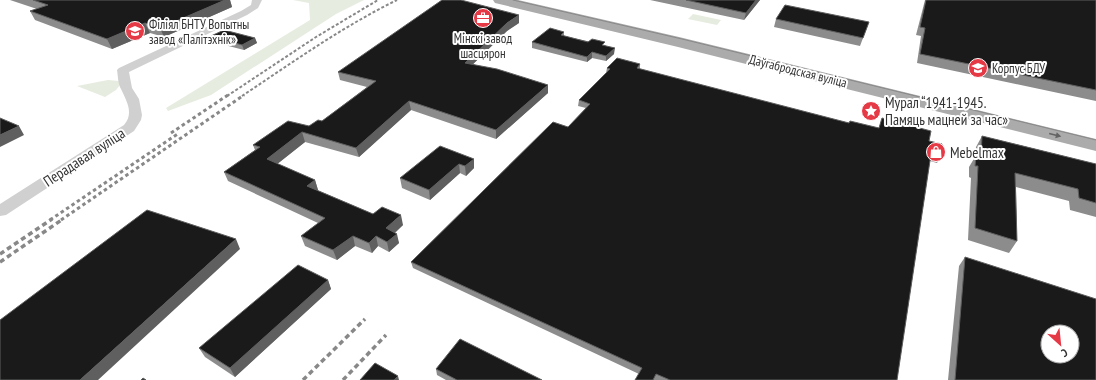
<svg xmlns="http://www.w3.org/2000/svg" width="1096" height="380" font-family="'PT Sans Narrow',sans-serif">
	<rect width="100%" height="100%" fill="#fff"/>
	<path fill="#e6ecdf" d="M293,0H364L336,14L211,95L168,111L166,108L310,20L309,3Z
		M693,14L721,20L717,25L688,19Z
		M108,80L119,81L120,85L116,90L105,97L77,86Z"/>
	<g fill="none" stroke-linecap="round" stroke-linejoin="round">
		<path fill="#d0d0d0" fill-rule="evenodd" d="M252,0H262L258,8L247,15L129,72L132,88L139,99L142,115L141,120L134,131L6,215L0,216V204L124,125C134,113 127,102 121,89C118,84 118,76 117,70L119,68L241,11L251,5Z"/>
		<path fill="#ababab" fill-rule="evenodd" d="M493,0H518L679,37L1096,139V151L678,47L495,3Z"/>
		<path stroke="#888" stroke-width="1" d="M513,0L682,39L1096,140"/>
		<path stroke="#888" stroke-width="2" stroke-dasharray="3 2" stroke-linecap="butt" d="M227,96L316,37L378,0
			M242,96C293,62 342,27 397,0"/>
		<path stroke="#888" stroke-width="3" stroke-dasharray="3.5 3" stroke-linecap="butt" d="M171,133L228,95
			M50,220L179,133
			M61,220L244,95"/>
		<path stroke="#888" stroke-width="3.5" stroke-dasharray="5 3.5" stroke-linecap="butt" d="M0,254L52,219
			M0,262L63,219
			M303,380L365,319
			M343,380L386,335"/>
	</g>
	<path fill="#8c8c8c" d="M10,0H230L232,7L164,37L150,33L112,49L35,20L30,11L37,9Z
		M650,0H760L744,20Z
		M925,0H1096V101L917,63L921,36L916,35Z
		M776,19L869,22L860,46L774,27Z
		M519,23L507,31L473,64L548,93L496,139L411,110L359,157L305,142L277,164L315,180L318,190H317L373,214L403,225L395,233L399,243L389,252L378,246L372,253L355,246L337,260L305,246L301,236L318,223L228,181L224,172L255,150L253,145L309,126L322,121L367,87L340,80L338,72Z
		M564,32V36L605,45L614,54L606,61L592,58L587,62L532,48V42Z
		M211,36L255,38L257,43L244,50L213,42Z
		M640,64V69L849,123L879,128L882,118L929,141L941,156L937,163L930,161L897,380H635L639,374L413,268L411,262L568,127L586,108L578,106L579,100L606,73L607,68Z
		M982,136L1096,164V217L1070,210L1069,201L1016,187L1017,241L1009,253L968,240L971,178L969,177V167L975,157L976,147Z
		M474,159V168L466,176L460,173L430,200L402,188L400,178Z
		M965,257L1096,380H948L959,266Z
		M328,280L331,289L235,377L205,357L199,348Z
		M436,369L542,380H446L437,375Z"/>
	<path fill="#5f5f5f" d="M225,0H230L232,7L164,37L160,28Z
		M756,0H760L744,20L746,13Z
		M519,15V23L507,31L466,71L465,63L507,23Z
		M145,23L150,33L112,49L107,39Z
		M255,38L257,43L244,50L242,45Z
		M615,48L614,54L606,61V56Z
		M592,52V58L587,62V57Z
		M548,85V93L496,139V130Z
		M409,101L411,110L359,157L356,148Z
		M19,126L24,135L0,147V135Z
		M302,132L305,142L271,169L267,159Z
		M474,159V168L466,176L465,166Z
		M459,164L460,173L430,200L429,190Z
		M315,180L318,190L311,196L307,186Z
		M401,215L403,225L389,238L386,228Z
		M397,234L399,243L389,252L387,242Z
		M353,236L355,246L337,260L333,250Z
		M376,236L378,246L372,253L369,243Z
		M236,239L240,249L98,380H80Z
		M328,280L331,289L235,377L230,368Z
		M398,376L399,380H394Z"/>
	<path fill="#1a1a1a" stroke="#5f5f5f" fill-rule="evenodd" d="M33,0H225L160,28L145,23L107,39L30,11L48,5Z
		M442,0H461L519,15L507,23L465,63L497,69L548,85L496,130L409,101L356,148L302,132L267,159L315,180L307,186L373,214L382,207L401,215L386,228L397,234L387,242L376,236L369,243L353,236L333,250L301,236L325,218L224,172L260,147L253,145L288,121L309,126L318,120L322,121L376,81L338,72Z
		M686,0H756L746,13Z
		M926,0H1096V90L920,54L925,28L920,27Z
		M785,5L869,22L863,38L776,19Z
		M550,28L564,32L561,35L588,42L592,39L605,42L602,45L615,48L606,56L592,52L587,57L532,42Z
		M224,30L255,38L242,45L211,36Z
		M617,58L640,64L637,68L849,123L850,121L879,128L882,118L931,131L929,141L942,144L941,156L931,154L897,380H670L656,374L653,380H635L642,368L411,262L553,122L568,127L590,104L579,100L610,69L607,68Z
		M0,118L19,126L0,135Z
		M982,136L1096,164V203L1079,198L1078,189L1015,173L1017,241L975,228L978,166H975L976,155L981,157Z
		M440,146L474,159L465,166L459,164L429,190L400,178Z
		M147,210L236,239L80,380H0V320Z
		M965,257L1096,299V380H955ZM1048,332H1072V356H1048Z
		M298,265L328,280L230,368L199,348Z
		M460,339L542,380H457L436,369Z
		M375,363L398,376L394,380H360Z
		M143,378L146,380H141Z"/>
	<defs><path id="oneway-solid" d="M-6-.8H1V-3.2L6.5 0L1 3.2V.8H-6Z"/></defs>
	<use fill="#636363" href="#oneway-solid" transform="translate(1055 135) rotate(14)"/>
	<defs>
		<symbol id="office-disc" viewBox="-11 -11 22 22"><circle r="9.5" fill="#e63946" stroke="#fff"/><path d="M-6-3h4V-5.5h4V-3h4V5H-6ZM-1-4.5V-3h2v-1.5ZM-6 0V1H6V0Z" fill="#fff"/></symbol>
		<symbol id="university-disc" viewBox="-11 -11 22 22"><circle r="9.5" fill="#e63946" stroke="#fff"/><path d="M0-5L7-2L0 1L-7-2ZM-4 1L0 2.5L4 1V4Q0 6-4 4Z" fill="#fff"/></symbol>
		<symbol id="sight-disc" viewBox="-11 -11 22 22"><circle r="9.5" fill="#e63946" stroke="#fff"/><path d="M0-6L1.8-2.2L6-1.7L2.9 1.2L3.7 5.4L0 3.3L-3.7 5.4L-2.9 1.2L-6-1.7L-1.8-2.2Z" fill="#fff"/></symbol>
		<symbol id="shop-disc" viewBox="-11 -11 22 22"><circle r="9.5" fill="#e63946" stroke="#fff"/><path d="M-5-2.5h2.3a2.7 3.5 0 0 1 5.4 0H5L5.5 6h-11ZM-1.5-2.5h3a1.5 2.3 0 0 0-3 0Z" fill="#fff"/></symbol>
	</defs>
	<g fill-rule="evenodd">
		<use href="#office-disc" x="472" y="7" width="22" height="22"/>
		<use href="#university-disc" x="124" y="20" width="22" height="22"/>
		<use href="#university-disc" x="967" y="57" width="22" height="22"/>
		<use href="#sight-disc" x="860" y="100" width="22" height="22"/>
		<use href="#shop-disc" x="925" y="141" width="22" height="22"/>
	</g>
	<g text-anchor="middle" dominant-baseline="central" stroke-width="4" stroke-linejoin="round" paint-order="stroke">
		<g font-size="13" fill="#333" stroke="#fff" text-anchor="start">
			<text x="149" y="24">Філіял БНТУ Вопытны<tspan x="149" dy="15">завод «Палітэхнік»</tspan></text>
			<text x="483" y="38" text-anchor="middle">Мінскі завод<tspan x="483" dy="15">шасцярон</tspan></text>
			<text x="992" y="68">Корпус БДУ</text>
		</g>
		<g font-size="13" fill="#333" stroke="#fff">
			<text transform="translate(798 71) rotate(14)">Даўгабродская вуліца</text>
		</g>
		<g font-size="15" fill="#333" stroke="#fff" text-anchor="start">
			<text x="885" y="102">Мурал “1941-1945.<tspan x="885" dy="17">Памяць мацней за час»</tspan></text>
			<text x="950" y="152">Mebelmax</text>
		</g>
		<g font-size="15" fill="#333" stroke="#fff">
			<text transform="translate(84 157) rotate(-33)">Перадавая вуліца</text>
		</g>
	</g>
	<g transform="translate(1060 344) rotate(153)"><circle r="19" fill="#ffffff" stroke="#adadad"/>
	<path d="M0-3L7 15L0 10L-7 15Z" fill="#e63946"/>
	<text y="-6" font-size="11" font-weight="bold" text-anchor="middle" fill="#333333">С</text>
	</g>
</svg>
